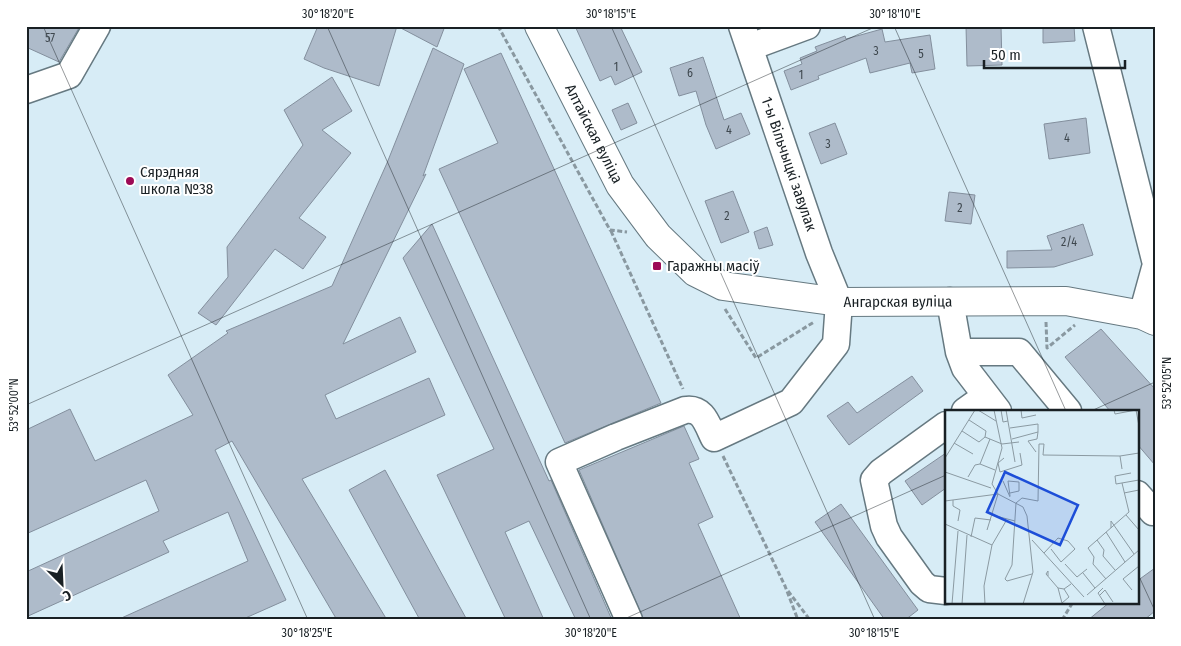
<svg xmlns="http://www.w3.org/2000/svg" width="1181" height="646" font-family="'Fira Sans Condensed',sans-serif">
	<rect width="100%" height="100%" fill="#d7ecf6"/>
	<path fill="#aebbca" stroke="#838f9d" d="M26,26H80L59,62L26,47Z
		M318,26H397L379,86L324,68L304,59Z
		M397,26H445L437,47Z
		M575,26H620L642,72L615,85L611,76L600,81Z
		M966,26H1001L1002,65L967,66Z
		M1043,26H1074L1075,41L1043,43Z
		M882,29L885,42L930,35L935,69L912,73L910,63L870,73L866,58L818,76L819,79L791,90L784,71L802,64L800,58L817,51L815,47L845,36L846,39Z
		M433,48L464,64L423,176L426,174L343,344L400,317L416,352L325,395L336,419L429,378L445,415L302,479L387,620H337L232,441L215,450L286,600L241,620H117L248,561L228,512L163,541L169,552L26,617V572L159,511L146,480L26,534V430L70,409L95,461L110,454L193,415L168,375L228,333L226,331L332,286L387,163Z
		M501,53L661,403L565,443L439,169L498,143L464,69Z
		M703,57L724,120L741,113L750,134L716,149L706,125L696,91L679,96L670,68Z
		M332,77L352,111L322,130L351,153L299,218L326,237L303,269L275,249L216,325L198,313L228,277L227,247L303,145L284,110Z
		M628,103L637,123L621,130L612,110Z
		M1086,118L1090,153L1049,159L1044,124Z
		M835,123L847,154L821,164L809,133Z
		M733,191L749,232L721,243L705,201Z
		M949,192L975,195L971,224L945,221Z
		M432,224L549,481L551,480L612,620H576L529,521L505,532L544,620H506L437,475L494,449L403,258Z
		M1083,224L1093,255L1054,267L1007,268V251L1052,250L1047,236Z
		M767,227L773,245L759,249L754,232Z
		M1101,329L1155,389V465L1137,444V411H1110L1065,357Z
		M912,376L923,391L849,445L827,416L848,402L857,413Z
		M684,426L699,459L689,463L713,517L698,524L741,620H644L579,470Z
		M946,453V488L922,505L905,481Z
		M385,470L467,620H420L349,490Z
		M841,504L918,610L905,620H885L815,522Z
		M1155,568V611L1144,620H1088L1110,602H1137V581Z"/>
	<g fill="none" stroke-linecap="round" stroke-linejoin="round">
		<defs>
			<path id="minor" d="M1096,26L1155,260
				M750,47L807,26
				M26,90L69,75L97,26
				M950,301L959,352H1019L1068,411
				M1142,315L1155,268
				M959,352L965,368L998,411
				M965,411L986,396
				M946,425L881,472L874,480L884,526L889,537L922,583L929,589L946,591
				M1137,494L1153,512
				M629,620L559,462L616,437L685,410C703,407 707,424 714,438L791,402L836,344L839,302L819,253L742,26"/>
			<g id="major">
				<path id="s1" d="M539,26L620,185L658,236L695,272L723,286L839,302L1066,301L1142,315L1155,321"/>
			</g>
		</defs>
		<use href="#minor" stroke="#667981" stroke-width="29"/>
		<use href="#major" stroke="#667981" stroke-width="30"/>
		<path stroke="#8998a0" stroke-width="3" stroke-dasharray="5 2.5" stroke-linecap="butt" d="M498,26L610,230L627,232
			M611,231L683,389
			M725,309L756,358L814,322
			M1046,322L1047,348L1075,325
			M723,456L785,586L798,620
			M788,591L810,620
			M1062,620L1073,602"/>
		<use href="#minor" stroke="#fff" stroke-width="26"/>
		<use href="#major" stroke="#fff" stroke-width="28"/>
	</g>
	<path fill="none" stroke="#192024" stroke-width="1" stroke-opacity="0.45" d="M43,26L308,620M327,26L591,620M611,26L875,620M894,26L1066,411M26,405L877,26M1091,411L1155,382M1137,572L1155,611M622,620L946,475"/>
	<g fill="#9d0a56" stroke="#fff" stroke-width="2">
		<circle cx="130" cy="181" r="5"/>
		<rect x="652" y="261" width="10" height="10" rx="2.5"/>
	</g>
	<g text-anchor="middle" dominant-baseline="central" stroke-width="4" stroke-linejoin="round" paint-order="stroke">
		<g font-size="12" fill="#3e474e">
			<text x="50" y="38">57</text>
			<text x="876" y="51">3</text>
			<text x="921" y="54">5</text>
			<text x="616" y="67">1</text>
			<text x="690" y="73">6</text>
			<text x="801" y="75">1</text>
			<text x="729" y="130">4</text>
			<text x="1067" y="138">4</text>
			<text x="828" y="144">3</text>
			<text x="960" y="208">2</text>
			<text x="727" y="216">2</text>
			<text x="1069" y="242">2/4</text>
		</g>
		<g font-size="15" fill="#192024" stroke="#fff">
			<text stroke="none"><textPath href="#s1" startOffset="121">Алтайская вуліца</textPath></text>
			<text transform="translate(789 164) rotate(71)">1-ы Вільчыцкі завулак</text>
			<text stroke="none"><textPath href="#s1" startOffset="501">Ангарская вуліца</textPath></text>
		</g>
		<g font-size="15" fill="#192024" stroke="#fff" text-anchor="start">
			<text x="140" y="172">Сярэдняя<tspan x="140" dy="17">школа №38</tspan></text>
			<text x="667" y="266">Гаражны масіў</text>
		</g>
	</g>
	<g transform="translate(945 410)">
		<rect width="194" height="194" fill="#d7ecf6"/>
		<path fill="none" stroke="#8b9aa2" stroke-width="1" d="M33,0L51,11M49,0L57,38L47,74L53,84L78,97L82,106L88,162L78,194M56,0L58,12L63,11M61,0L70,52M76,0L77,8L91,5M169,0L170,4L191,0M191,0L194,16M24,10L41,21L40,27M65,18L93,14V22M17,21L34,32L40,27M40,27L57,34L74,32M67,29L93,22L92,29L83,31L91,42M9,33L28,44M0,48L30,0M59,48L53,53L55,62L77,55L75,43M35,54L50,60M177,59L175,46L194,43M0,62L46,78M186,63L170,66L171,74L194,70M23,67L30,55L35,54L45,29M58,71L65,87M65,83L74,81V72L63,71L65,86M179,83L194,80M8,90V96L15,100L13,111M0,91L53,84L42,120M47,105L70,111M181,105L194,120M0,114L47,135M166,118V111L189,144M161,122L180,152M26,127L30,108L46,110M87,130L139,187M152,130L159,140L158,146L170,160M99,143L113,128L123,131L130,139L116,152L106,139M120,154L132,167L142,159M138,163L150,178M87,164L62,171L60,169L67,155L71,93L77,88L93,91L94,34H99L98,45L175,46M103,166V161L101,164L113,178L119,179L126,174M161,169L148,154L149,147L143,138L184,102L177,73M113,178L117,193L124,187L119,179M158,178L153,183L160,194M187,180L178,169L194,156M142,185L194,140M155,185L160,180L168,192M7,194L13,121M17,194L22,125M40,194L39,176L47,135L61,111"/>
		<path fill="#1d4ed8" fill-opacity="0.15" stroke="#1d4ed8" stroke-width="2.5" d="M60,62L133,95L115,135L42,102Z"/>
		<rect width="194" height="194" fill="none" stroke="#192024" stroke-width="2.5"/>
	</g>
	<rect width="1181" height="646" fill="none" stroke="#ffffff" stroke-width="55"/>
	<g transform="translate(62 584) rotate(156)" stroke="#ffffff" stroke-width="4" paint-order="stroke">
	<path d="M0-4L9 19L0 12L-9 19Z" fill="#192024"/>
	<text y="-8" font-size="14" font-weight="bold" text-anchor="middle" fill="#192024">С</text>
	</g>
	<path d="M984 60v8h141v-8" fill="none" stroke="#192024" stroke-width="2.5"/>
	<text x="991" y="60" font-size="15" fill="#192024" stroke="#ffffff" stroke-width="4" paint-order="stroke">50 m</text>
	<rect x="28" y="28" width="1126" height="590" fill="none" stroke="#192024" stroke-width="2"/>
	<g font-size="12" text-anchor="middle" fill="#192024">
		<text x="328" y="18">30°18'20"E</text>
		<text x="611" y="18">30°18'15"E</text>
		<text x="895" y="18">30°18'10"E</text>
		<text transform="translate(1167 383) rotate(-90)" y="4">53°52'05"N</text>
		<text transform="translate(14 405) rotate(-90)" y="4">53°52'00"N</text>
		<text x="307" y="637">30°18'25"E</text>
		<text x="591" y="637">30°18'20"E</text>
		<text x="874" y="637">30°18'15"E</text>
	</g>
</svg>
